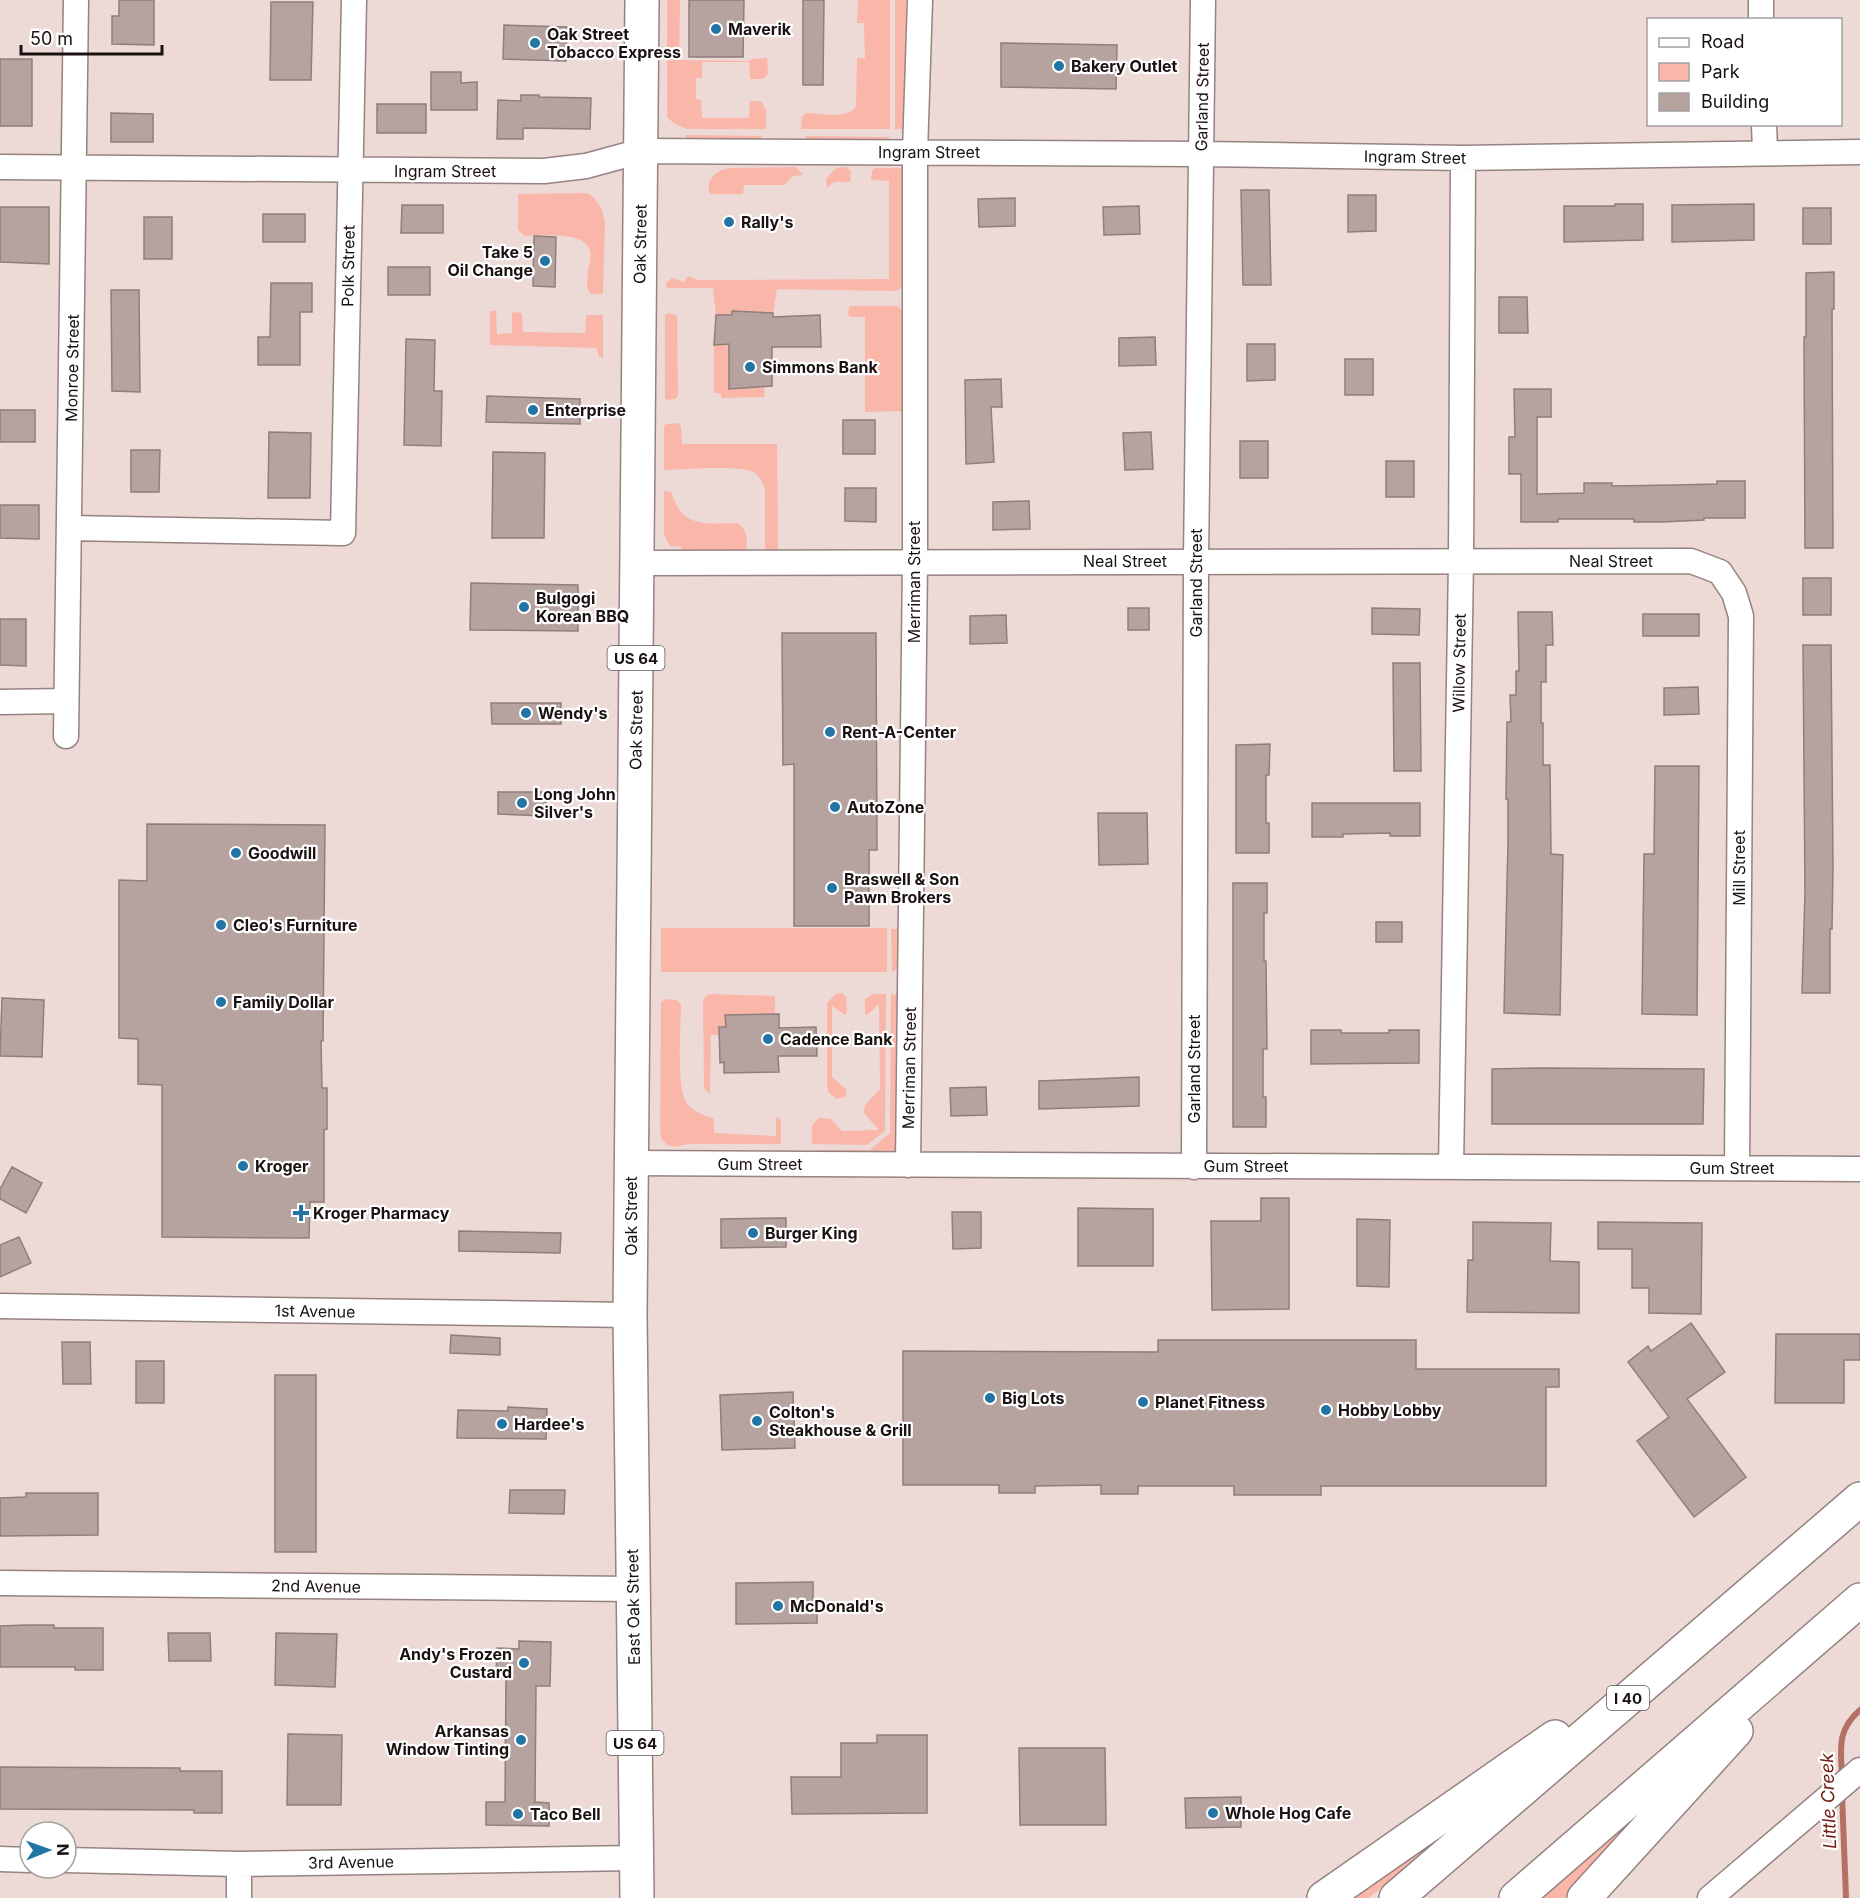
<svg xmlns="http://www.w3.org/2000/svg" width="1860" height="1898" font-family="Inter,sans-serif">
	<rect width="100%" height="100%" fill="#edd9d6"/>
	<path fill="#fbb6aa" d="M667,0H680L679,60L750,61L751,59L767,58L768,73L763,79H750L749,62H702V78H696V99L701,100L702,118H749L750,101H761L766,110V129H686L672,122L667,116Z
		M858,0H890V129H801L802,118L806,113C821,113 847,120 856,106L857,58H865L864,23H857Z
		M895,0H906L905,129H895Z
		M686,135L763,136L756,142L686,140Z
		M804,136L889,137V142H811Z
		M794,167L798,169L803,175L793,176L784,185H744L743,194H710C705,180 715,171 729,168Z
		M840,167H846L851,171L850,182H834L827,188L826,179L834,170Z
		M875,168H904L906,283L902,288L896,291L777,289L773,313L732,311V315H716L713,288H667L666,283L672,278L684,282L688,276L697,280L889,279V181L871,180L872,171Z
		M587,193C599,200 603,210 605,223L603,294H591C585,287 587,281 588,272C589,264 592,255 589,248C581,231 540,236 525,236L518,230V194Z
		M852,306H897L906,314L907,411L865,412V317H852L848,315L849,307Z
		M490,311H496L497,334L512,333V312L522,313L523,332L585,333L586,315H603V359L599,356L596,348L490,345Z
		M668,313L677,315L678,396L675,399L667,400L665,398V315Z
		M729,344V389L764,387L765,397L721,398V393H714V345Z
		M677,423L681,426L682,444H777L778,554H768L765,550V489C763,483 760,477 755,473C741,464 683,470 664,470V426L666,424Z
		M664,491L671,492C682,528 705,524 737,523C748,529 749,544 744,554H682L681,547L670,546L664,535Z
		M661,928H887V972H661Z
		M891,929H903L899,968L892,972Z
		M842,993L846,997L847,1013L845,1015L832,1006V1077L846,1089V1096L837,1099L829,1093L827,1086V1003L836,994Z
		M710,994L775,996V1014L726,1015V1027L719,1035H711L710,1094L704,1088L703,1001L706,996Z
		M873,994H886L885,1131L867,1145L812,1144V1125L819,1118L831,1119L842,1131L879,1130L863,1112L866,1104L880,1089L879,1004L867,1015L865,1014V999Z
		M891,994L897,995L901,999L899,1146L895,1152L819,1153L816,1150H870L890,1133Z
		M666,999L677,1000L681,1005C681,1026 676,1085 686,1102C692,1112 704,1115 714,1119V1133L776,1136V1119L778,1117L781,1120V1144H688L675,1147L667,1145L661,1138L660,1131L661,1002Z
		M1664,1789L1564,1898H1539Z
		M1463,1816L1369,1898H1332Z"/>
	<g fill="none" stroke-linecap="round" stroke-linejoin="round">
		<path stroke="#b47065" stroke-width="6" d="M1842,1778C1841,1749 1836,1731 1860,1710
			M1842,1794L1846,1898"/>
	</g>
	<path fill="#b6a3a0" stroke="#907e7b" stroke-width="1.5" d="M119,0H154V45L112,44V16H119Z
		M689,0H744L743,57H689Z
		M803,0H824L823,85H803Z
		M271,2H313L311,80H270Z
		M504,25L567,27L566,61L503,59Z
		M1001,43L1117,45L1116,89L1001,87Z
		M0,59H32V126H0Z
		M431,72H461V83L477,82V110H431Z
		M521,95H539V97L591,98L590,129L523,128V139H497L498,100L521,101Z
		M377,104H426V133H377Z
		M111,113L153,114V142H111Z
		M1241,190H1269L1271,285H1243Z
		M1348,195H1376V231L1348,232Z
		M1015,198V226L979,227L978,199Z
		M1615,204H1643V240L1564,242V206H1615Z
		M1754,204V240L1672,242V205Z
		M402,205H443V233H401Z
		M1139,206L1140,234L1104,235L1103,207Z
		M0,207H49V264L0,262Z
		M1803,208H1831V244H1803Z
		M263,214H305V242H263Z
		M144,217H172V259H144Z
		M534,236L556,237L555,287L533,286Z
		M388,267H430V295H388Z
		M1834,272V309H1832L1833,548H1805L1804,337H1806V273Z
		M271,283H312V312H300V365H258V337H270Z
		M111,290H139L140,392L112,391Z
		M1499,297H1527L1528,333H1499Z
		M732,311L773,313V317L820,315L821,347H772V386L729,389V344L714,345L716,315H732Z
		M1155,337L1156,365L1119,366V338Z
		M406,339L435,340L434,391H442L441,446L404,445Z
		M1247,344H1275V380L1247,381Z
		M1345,359H1373V395H1345Z
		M1001,379L1002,407H991L994,462L966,464L965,380Z
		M1514,389H1551V417H1537V494L1584,493V483H1612V486L1676,485L1717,484V481H1745V518H1704V520L1662,522H1634V519H1558V522H1521V474H1509V437H1515Z
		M487,396L580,399V424L486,422Z
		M0,410H35V442H0Z
		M843,420H875V454H843Z
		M269,432L311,433L310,498H268Z
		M1151,432L1153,469L1125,470L1123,433Z
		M1240,441H1268V478H1240Z
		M131,450H160L159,492H131Z
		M493,452L545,453L544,538H492Z
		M1386,461H1414V497H1386Z
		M845,488H876V522L845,521Z
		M1029,501L1030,529L993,530V502Z
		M0,505H39V539L0,538Z
		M1803,578H1831V615H1803Z
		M471,583L578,585V631L470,630Z
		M1128,608H1149V630H1128Z
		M1372,608L1420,609L1419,635L1372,634Z
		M1518,612H1552L1553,645H1546V682H1541V723H1543V765H1550L1551,854L1563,855L1560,1015L1504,1013L1508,841V799H1506L1507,722H1511L1510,695H1516V671H1519Z
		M1643,614H1699V636H1643Z
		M1006,615L1007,643L970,644V616Z
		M0,619H26V666L0,665Z
		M782,633H876L877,850H869V926H794V764L783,765Z
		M1803,645H1831L1833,867L1832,929H1830V993H1802L1805,893Z
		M1393,663H1420L1421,771H1394Z
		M1698,687L1699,714L1664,715V688Z
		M491,703H561V724H492Z
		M1270,744L1269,775H1266V823H1269V853H1236V745Z
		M1655,766H1699L1697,1015L1642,1014L1644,854H1654Z
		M498,792H546V816L498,814Z
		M1312,803H1420V836H1390V833L1343,834V837H1312Z
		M1098,813H1147L1148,864L1099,865Z
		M147,824L325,825L323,1041H321L322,1088H327V1129L324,1130V1202H310L309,1238L162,1237V1085L138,1084V1039L119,1038V880L147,881Z
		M1233,883H1267V913H1264V961H1266L1267,1049H1263V1097H1266V1127H1233Z
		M1376,922H1402V942H1376Z
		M2,998L44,1000L42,1057L0,1056Z
		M779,1014V1028L816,1027L817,1056H778L779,1072L724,1073V1062L720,1063L719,1027H726L725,1015Z
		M1311,1030H1341V1033H1389V1030H1419V1063L1311,1064Z
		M1539,1068L1704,1069L1703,1124H1492V1069Z
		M1139,1077V1106L1039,1109V1081Z
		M986,1087L987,1115L951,1116L950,1088Z
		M12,1167L42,1183L26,1213L0,1199V1189Z
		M1261,1198H1289V1309L1212,1310L1211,1221H1261Z
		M1078,1208L1153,1209V1266H1078Z
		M952,1212H981V1248L953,1249Z
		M786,1218V1247L721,1248V1219Z
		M1357,1219L1390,1220L1389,1287L1357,1286Z
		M1473,1222L1551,1223L1550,1261L1579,1262V1313L1467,1312L1468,1260H1473Z
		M1598,1222L1702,1223L1701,1314L1649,1313V1288H1632V1249H1598Z
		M459,1231L561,1233L560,1253L459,1251Z
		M19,1237L31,1263L0,1277V1245Z
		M1691,1323L1725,1372L1687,1399L1746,1477L1694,1517L1637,1441L1669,1417L1628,1362L1648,1346L1651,1351Z
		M1776,1334H1860V1360H1844V1403H1775Z
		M451,1335L500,1338V1355L450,1353Z
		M1158,1340H1416V1369H1559V1387H1546V1486H1321V1495H1234V1486H1138V1494H1101V1485L1035,1486V1493H999V1485H903V1351L1158,1352Z
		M62,1342H90L91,1384H63Z
		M136,1361H164V1403H136Z
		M275,1375H316V1552H275Z
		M793,1392L795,1448L722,1450L720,1395Z
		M508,1407L547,1409L546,1439L457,1438L458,1410L508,1411Z
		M510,1490H565L564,1514L509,1513Z
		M26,1493H98V1535L0,1536V1498L26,1497Z
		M813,1582V1602H817V1623L736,1624V1583Z
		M26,1625H54V1628H103V1670H75V1667H0V1626Z
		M168,1633H210L211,1661H169Z
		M276,1633L337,1634L335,1687L275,1685Z
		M519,1641L551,1642L550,1686H536L535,1802L549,1803V1826L486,1825V1802H505L506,1678H496L497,1648L519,1649Z
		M288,1734L342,1735L341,1805H287Z
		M877,1735H927V1813L792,1814L791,1777H841V1743H877Z
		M1019,1748H1105L1106,1825H1020Z
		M0,1767L180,1768V1771H222V1813H194V1810L0,1809Z
		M1241,1797V1827L1186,1828L1185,1798Z"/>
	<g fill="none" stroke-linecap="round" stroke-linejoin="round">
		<defs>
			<path id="minor" d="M1761,0V20
				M1764,124L1765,152
				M0,167L544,171L586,166L641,151L1201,154L1463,158L1860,152
				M69,528L343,533L354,0
				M637,563L1691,561L1720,572L1734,593L1741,616L1737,1168
				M0,702L66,701
				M66,736L76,0
				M632,1163L1860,1169
				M908,1165L915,561V152L920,0
				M1194,1167L1196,561L1203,0
				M1451,1167L1461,561L1463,158
				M0,1306L630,1315
				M0,1583L632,1589
				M0,1859L30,1860
				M66,1860L239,1864L636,1858
				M239,1864V1898
				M1710,1898L1860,1770"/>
			<path id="highway" d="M637,1898L630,1315L642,0
				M1324,1898L1555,1737
				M1396,1898L1860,1499
				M1516,1898L1860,1600
				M1584,1898L1736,1731"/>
		</defs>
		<use href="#minor" stroke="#958380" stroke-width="27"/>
		<use href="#highway" stroke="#958380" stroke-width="36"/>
		<use href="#minor" stroke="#fff" stroke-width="24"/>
		<use href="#highway" stroke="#fff" stroke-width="33"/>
	</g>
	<g fill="#2174a4" stroke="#fff" stroke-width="2">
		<circle cx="716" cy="29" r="6"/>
		<circle cx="535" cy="43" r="6"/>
		<circle cx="1059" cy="66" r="6"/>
		<circle cx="729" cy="222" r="6"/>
		<circle cx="545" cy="261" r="6"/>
		<circle cx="750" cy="367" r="6"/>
		<circle cx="533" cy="410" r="6"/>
		<circle cx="524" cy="607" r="6"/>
		<circle cx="526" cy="713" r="6"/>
		<circle cx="830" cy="732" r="6"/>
		<circle cx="522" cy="803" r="6"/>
		<circle cx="835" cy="807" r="6"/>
		<circle cx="236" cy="853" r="6"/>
		<circle cx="832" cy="888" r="6"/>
		<circle cx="221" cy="925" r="6"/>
		<circle cx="221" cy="1002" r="6"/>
		<circle cx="768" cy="1039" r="6"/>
		<circle cx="243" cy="1166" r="6"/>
		<path d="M298 1204h6v6h6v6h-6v6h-6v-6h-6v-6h6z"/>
		<circle cx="753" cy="1233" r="6"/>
		<circle cx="990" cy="1398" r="6"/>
		<circle cx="1143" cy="1402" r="6"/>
		<circle cx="1326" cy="1410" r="6"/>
		<circle cx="757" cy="1421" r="6"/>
		<circle cx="502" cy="1424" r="6"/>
		<circle cx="778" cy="1606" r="6"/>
		<circle cx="524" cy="1663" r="6"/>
		<circle cx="521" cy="1740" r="6"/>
		<circle cx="1213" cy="1813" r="6"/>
		<circle cx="518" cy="1814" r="6"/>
	</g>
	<g text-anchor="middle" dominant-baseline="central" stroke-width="4.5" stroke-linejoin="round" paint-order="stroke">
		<g fill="#fff" stroke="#5e5958" stroke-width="1.5">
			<rect x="607.5" y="646" width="57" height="24" rx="4.5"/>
			<rect x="1607" y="1686" width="42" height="24" rx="4.5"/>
			<rect x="606.5" y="1731" width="57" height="24" rx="4.5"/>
		</g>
		<g font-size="15" font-weight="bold" fill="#191211">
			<text x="636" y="658">US 64</text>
			<text x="1628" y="1698">I 40</text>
			<text x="635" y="1743">US 64</text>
		</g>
		<g font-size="16" font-weight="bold" fill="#191211" stroke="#fff" text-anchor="start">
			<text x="728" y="29">Maverik</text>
			<text x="547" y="34">Oak Street<tspan x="547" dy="18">Tobacco Express</tspan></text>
			<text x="1071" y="66">Bakery Outlet</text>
			<text x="741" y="222">Rally's</text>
			<text x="533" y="252" text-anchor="end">Take 5<tspan x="533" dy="18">Oil Change</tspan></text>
			<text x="762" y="367">Simmons Bank</text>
			<text x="545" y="410">Enterprise</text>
			<text x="536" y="598">Bulgogi<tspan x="536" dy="18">Korean BBQ</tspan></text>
			<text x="538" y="713">Wendy's</text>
			<text x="842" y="732">Rent-A-Center</text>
			<text x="534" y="794">Long John<tspan x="534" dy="18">Silver's</tspan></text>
			<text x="847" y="807">AutoZone</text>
			<text x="248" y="853">Goodwill</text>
			<text x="844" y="879">Braswell &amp; Son<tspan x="844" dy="18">Pawn Brokers</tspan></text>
			<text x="233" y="925">Cleo's Furniture</text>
			<text x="233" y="1002">Family Dollar</text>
			<text x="780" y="1039">Cadence Bank</text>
			<text x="255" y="1166">Kroger</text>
			<text x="313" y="1213">Kroger Pharmacy</text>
			<text x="765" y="1233">Burger King</text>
			<text x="1002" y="1398">Big Lots</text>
			<text x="1155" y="1402">Planet Fitness</text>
			<text x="1338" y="1410">Hobby Lobby</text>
			<text x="769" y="1412">Colton's<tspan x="769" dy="18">Steakhouse &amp; Grill</tspan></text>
			<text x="514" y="1424">Hardee's</text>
			<text x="790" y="1606">McDonald's</text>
			<text x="512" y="1654" text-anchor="end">Andy's Frozen<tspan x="512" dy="18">Custard</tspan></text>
			<text x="509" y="1731" text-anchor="end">Arkansas<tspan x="509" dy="18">Window Tinting</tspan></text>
			<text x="1225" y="1813">Whole Hog Cafe</text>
			<text x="530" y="1814">Taco Bell</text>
		</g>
		<g font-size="16" fill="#191211" stroke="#fff">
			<text transform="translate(1202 97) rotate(-89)">Garland Street</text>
			<text x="929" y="152">Ingram Street</text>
			<text transform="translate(1415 157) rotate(1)">Ingram Street</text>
			<text x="445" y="171">Ingram Street</text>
			<text transform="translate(640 244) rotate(-89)">Oak Street</text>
			<text transform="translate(348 266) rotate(-89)">Polk Street</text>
			<text transform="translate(72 368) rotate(-89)">Monroe Street</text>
			<text x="1125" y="561">Neal Street</text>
			<text x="1611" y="561">Neal Street</text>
			<text transform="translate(914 582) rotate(-90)">Merriman Street</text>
			<text transform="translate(1196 583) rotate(-90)">Garland Street</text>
			<text transform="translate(1459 663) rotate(-89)">Willow Street</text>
			<text transform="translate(636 730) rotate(-89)">Oak Street</text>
			<text transform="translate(1739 868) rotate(-90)">Mill Street</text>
			<text transform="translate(909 1068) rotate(-89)">Merriman Street</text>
			<text transform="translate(1194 1069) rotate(-90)">Garland Street</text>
			<text x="760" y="1164">Gum Street</text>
			<text x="1246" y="1166">Gum Street</text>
			<text x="1732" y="1168">Gum Street</text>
			<text transform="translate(631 1216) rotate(-90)">Oak Street</text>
			<text transform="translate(315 1311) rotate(1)">1st Avenue</text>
			<text transform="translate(316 1586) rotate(1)">2nd Avenue</text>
			<text transform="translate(633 1607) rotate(-91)">East Oak Street</text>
			<text transform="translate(351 1862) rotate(-1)">3rd Avenue</text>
		</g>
		<g font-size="18" font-style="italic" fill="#711d14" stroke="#fff">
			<text transform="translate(1828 1801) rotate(-92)">Little Creek</text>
		</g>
	</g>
	<rect x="1647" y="18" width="195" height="108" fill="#ffffff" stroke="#a3a0a0" stroke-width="1.5"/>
	<rect x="1659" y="38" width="30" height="9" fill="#ffffff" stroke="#a3a0a0" stroke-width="1.5"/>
	<text x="1701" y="48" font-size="18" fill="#191211">Road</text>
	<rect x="1659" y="63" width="30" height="18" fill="#fbb6aa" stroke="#a3a0a0" stroke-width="1.5"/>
	<text x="1701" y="78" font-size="18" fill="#191211">Park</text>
	<rect x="1659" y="93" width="30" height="18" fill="#b6a3a0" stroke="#a3a0a0" stroke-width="1.5"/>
	<text x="1701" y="108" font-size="18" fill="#191211">Building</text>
	<g transform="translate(48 1850) rotate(89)"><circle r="28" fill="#ffffff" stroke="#a3a0a0" stroke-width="1.5"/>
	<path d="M0-4.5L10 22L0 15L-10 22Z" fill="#2174a4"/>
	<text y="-9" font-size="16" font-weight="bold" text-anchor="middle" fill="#191211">N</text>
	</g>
	<path d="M21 45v9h141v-9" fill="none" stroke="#191211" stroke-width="3"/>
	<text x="30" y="45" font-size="18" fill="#191211" stroke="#ffffff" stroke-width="4.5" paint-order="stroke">50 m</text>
</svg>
